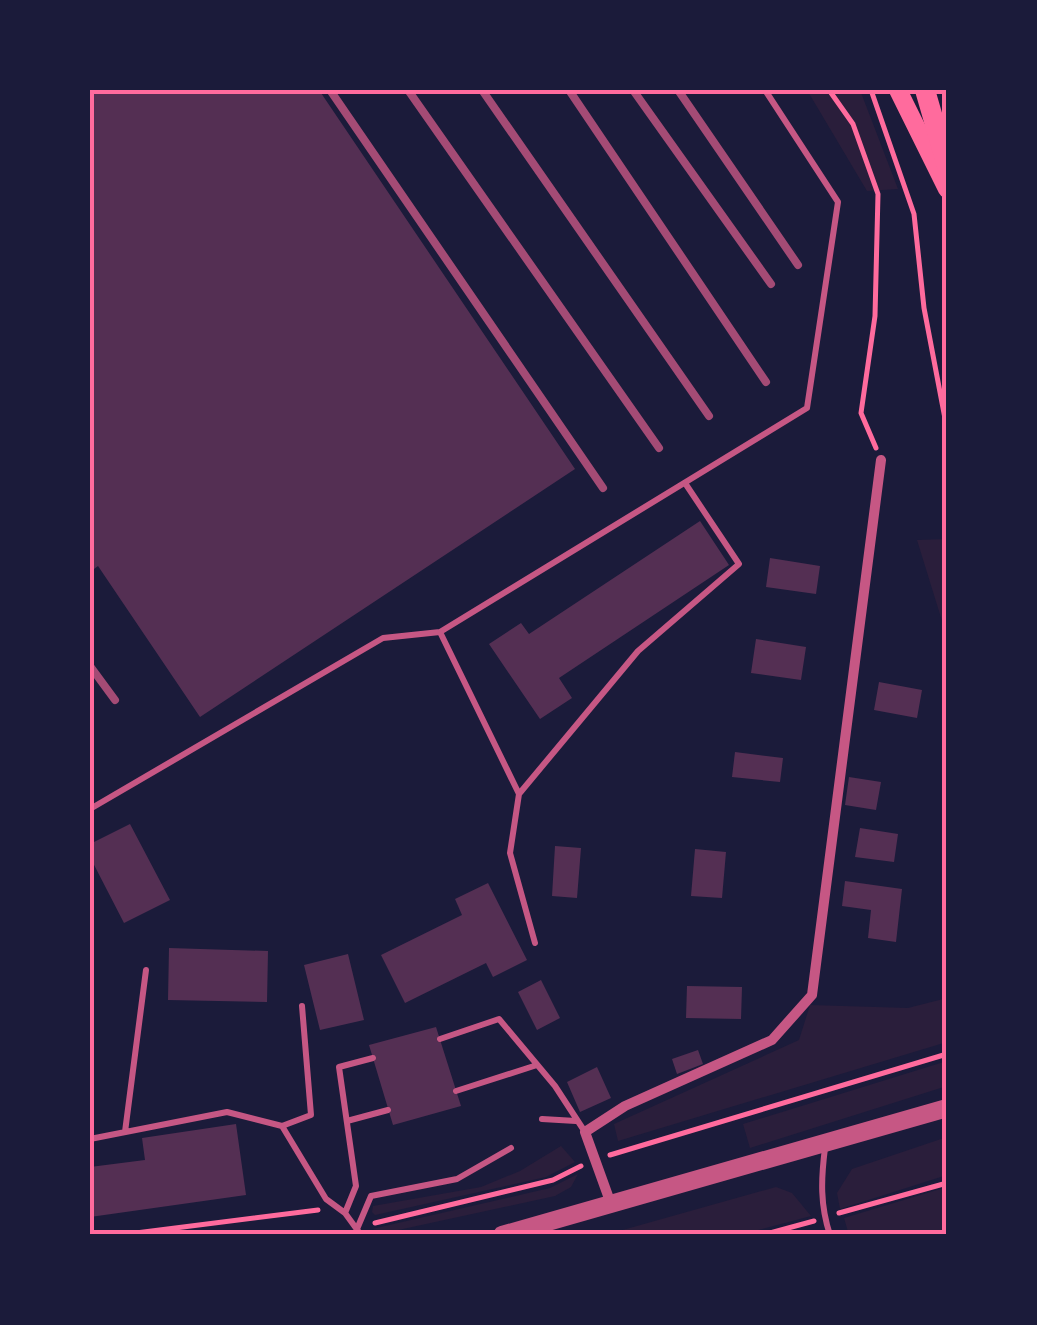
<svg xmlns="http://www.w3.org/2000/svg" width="1037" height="1325" font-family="'Crimson Pro',serif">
	<rect width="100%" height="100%" fill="#1b1b3a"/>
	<path fill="#2a1e3b" d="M807,90H860L898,189L867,191Z
		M947,539V637L917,540Z
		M947,998V1042L618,1141L614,1124L799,1040L810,1005L908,1008Z
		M947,1061V1086L750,1148L743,1124Z
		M947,1137V1175L840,1209L837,1193L852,1169Z
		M561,1146L575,1162L546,1177L375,1215L372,1212L373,1206L481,1187L520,1171Z
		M578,1174L571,1187L555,1196L389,1232L372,1229L550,1188Z
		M776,1187L792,1193L811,1216L740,1235H605Z
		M947,1187V1235H849L844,1218Z"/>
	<path fill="#542f53" d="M90,90H319L575,469L200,717L98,566L90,572Z
		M700,521L729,565L559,678L572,698L540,719L489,644L521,623L529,634Z
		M770,558L820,566L816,594L766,587Z
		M756,639L806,647L801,680L751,673Z
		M879,682L922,690L917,718L874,710Z
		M735,752L783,758L780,782L732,777Z
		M849,777L881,782L876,810L845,805Z
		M130,824L170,900L124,923L90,857V844Z
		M860,828L898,834L894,862L855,857Z
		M555,846L581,848L577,898L552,896Z
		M695,849L726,852L722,898L691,896Z
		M845,881L902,889L896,942L868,938L871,910L842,906Z
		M488,883L527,960L493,977L486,963L405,1003L381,955L462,915L455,899Z
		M169,948L268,951L267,1002L168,1000Z
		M348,954L364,1020L320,1030L304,965Z
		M541,980L560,1018L537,1030L518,992Z
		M687,986L742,987L741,1019L686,1018Z
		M436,1027L461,1106L393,1125L369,1045Z
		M698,1050L703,1064L677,1074L672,1059Z
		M597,1067L611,1098L580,1112L567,1082Z
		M236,1124L246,1195L90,1217V1167L145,1160L142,1138Z"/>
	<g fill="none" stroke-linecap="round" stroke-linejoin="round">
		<path stroke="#ff6b9d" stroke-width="5" d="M829,90L853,124L878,194L875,316L861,413L876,448
			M871,90L914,214L924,308L947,429
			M610,1155L947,1054
			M839,1213L947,1183
			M375,1223L553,1180L581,1166
			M120,1235L318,1210
			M762,1235L814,1221"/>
		<path stroke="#c65784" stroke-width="6" d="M519,794L638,651L739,564L685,483
			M90,809L383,638L440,632
			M535,943L510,853L519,794L440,632L807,408L838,202L765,90
			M440,1039L499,1019L555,1086L585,1132
			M456,1091L537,1065
			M542,1119L576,1121
			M347,1121L388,1110
			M282,1126L311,1115L302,1006
			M125,1132L146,970
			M90,1139L227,1112L282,1126L326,1199L345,1213L361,1235
			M825,1148C821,1179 820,1205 830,1235
			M345,1213L356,1186L339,1067L373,1058
			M357,1229L371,1196L457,1179L511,1148"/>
		<path stroke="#c65784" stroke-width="10" d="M611,1204L585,1132L625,1106L772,1040L812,995L881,460"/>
		<path stroke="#c65784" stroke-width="18" d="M502,1235L947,1108"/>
		<path stroke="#ff6b9d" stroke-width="18" d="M898,90L947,189"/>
		<path stroke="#ff6b9d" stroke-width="20" d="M925,90L947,166"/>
		<path stroke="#a44b75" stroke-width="8" d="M330,90L603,488
			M408,90L659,448
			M482,90L709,416
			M569,90L766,382
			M633,90L771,284
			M678,90L798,265
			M90,666L115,700"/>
	</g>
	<rect width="1037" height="1325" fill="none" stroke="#1b1b3a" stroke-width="185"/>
	<rect x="92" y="92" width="852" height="1140" fill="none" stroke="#ff6b9d" stroke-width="4"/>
</svg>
